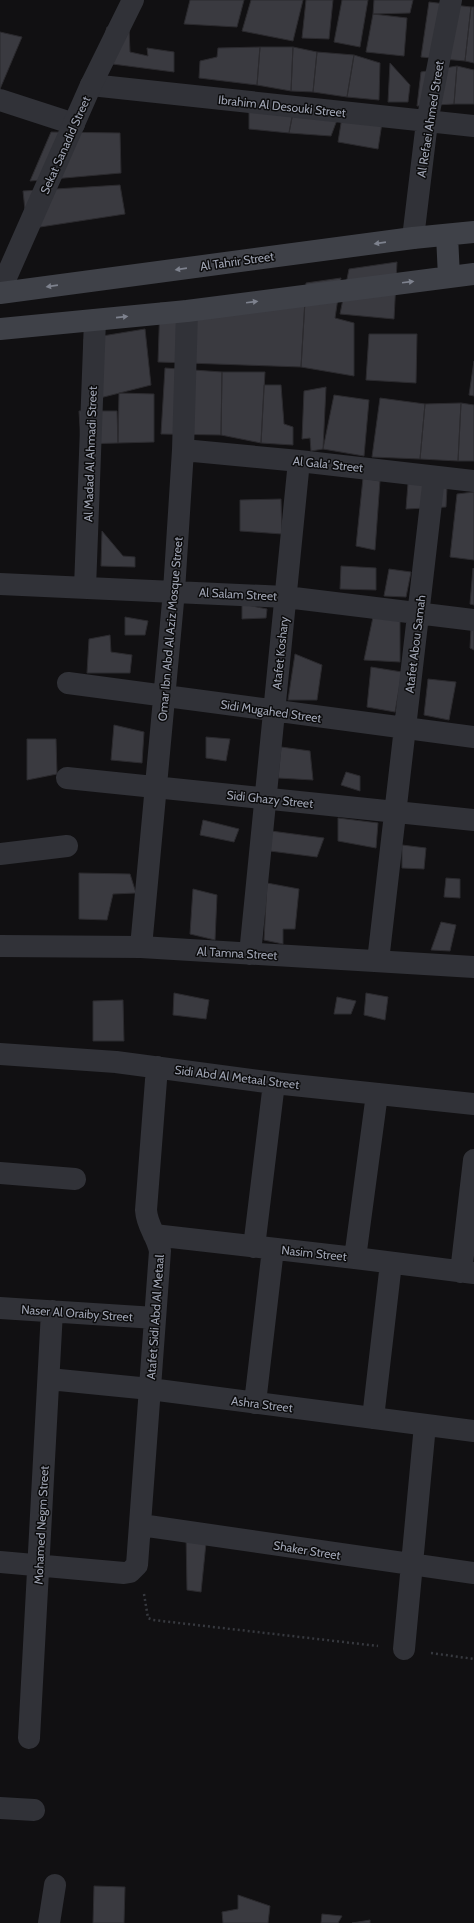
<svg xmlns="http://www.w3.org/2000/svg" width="474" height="1923" font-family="Cabin,sans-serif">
	<rect width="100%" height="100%" fill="#111012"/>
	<path fill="#3a3a40" stroke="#2b2a2e" d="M190,0H244L237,27L184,24Z
		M251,0H303L293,41L242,31Z
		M306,0H333L329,39L302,38Z
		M342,0H368L360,47L334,42Z
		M374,0H413L410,13L373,14Z
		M429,2L471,7L465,61L421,57Z
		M471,7H474V63L465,61Z
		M373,14L407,18L404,56L366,52Z
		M107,27L129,28L130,52L148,56L147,48L174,52V72L97,62Z
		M0,32L22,37L0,89Z
		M260,47H293L291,91L257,85Z
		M260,47L257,85L199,78L200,61L217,57L218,48Z
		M293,47L317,52L313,92L291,91Z
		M317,52L354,55L347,97L313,92Z
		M354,55L380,63L379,100L347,97Z
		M390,63L410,85L408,102H388Z
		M457,66L454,104L417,106L421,72Z
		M457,66L474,70V104H454Z
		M249,107H294L289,133L249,129Z
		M294,107L340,112L331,136L289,133Z
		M342,117L382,123L378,149L338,142Z
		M51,132L120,133L121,173L30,181Z
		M120,185L125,214L27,229L23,191Z
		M397,262L394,319L340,314L349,269Z
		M341,278L335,318L354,323V376L301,367L306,283Z
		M305,302L301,367L158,362L160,303Z
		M145,329L151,385L84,402V339Z
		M369,334H417L416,383L366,380Z
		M474,361V396L469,395Z
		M165,368L222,372L221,435L161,434Z
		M222,372H265L261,443L221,435Z
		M264,385H281L284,424L293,427V445L261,443Z
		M326,387L323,449L311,451L310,438L302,439L304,391Z
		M119,393L154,394V442L118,443Z
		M334,395L369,400L364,456L323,449Z
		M380,398L425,404L420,459L372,457Z
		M461,403L458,461L420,459L425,404Z
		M461,403L474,405V461H458Z
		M79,411H117L118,443L81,444Z
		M363,478L380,481L375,550L356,546Z
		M408,483L447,487L446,507L406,509Z
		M474,492V560L450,557L457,494Z
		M281,499L282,534L240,531V500Z
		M102,531L123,556L135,557V567L101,566Z
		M341,566L376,568V590L340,589Z
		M473,568L474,569V605L470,604Z
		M389,569L411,572L406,597L384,596Z
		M242,604L267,609L266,618L242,619Z
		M125,617L148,621L145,635H125Z
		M373,617L400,621V662L364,660Z
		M471,628L474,629V650L470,648Z
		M110,635L111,652L132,655L130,673H87L89,639Z
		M295,654L322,665L317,700H288Z
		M371,667L402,672L395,712L367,707Z
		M428,679L456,682L449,720L424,715Z
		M114,725L144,732L142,763L111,760Z
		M206,737L230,739L226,761L206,758Z
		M27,739H56L57,774L27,780Z
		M281,747L310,751L313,780L278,778Z
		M346,772L360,776V791L341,785Z
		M338,818L378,823L376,848L338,841Z
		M203,820L239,829L234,842L200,835Z
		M271,831L324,838L317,857L270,851Z
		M402,845L426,848L424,869L402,868Z
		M79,873L130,874L136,893L113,894L107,920L79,919Z
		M446,878L460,879V898L444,897Z
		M267,883L299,889L295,929H283V944L264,940Z
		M193,889L217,895L215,940L190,934Z
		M441,922L456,925L450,951L431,950Z
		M174,993L209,1000L206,1019L173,1015Z
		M366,993L388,997L385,1020L364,1015Z
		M337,997L356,1001L351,1014H334Z
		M123,1000L124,1041H93V1001Z
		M186,1532L206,1543L201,1592L187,1590Z
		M94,1886L125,1887L124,1923H93Z
		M238,1895L270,1906L268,1923H223L222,1912L238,1909Z
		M322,1914L342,1916L338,1923H321Z
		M370,1920V1923H352Z"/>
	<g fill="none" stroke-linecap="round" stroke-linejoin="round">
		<path stroke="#37393f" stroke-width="2.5" stroke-dasharray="2 3" stroke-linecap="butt" d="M144,1594L148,1618L153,1620L378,1646
			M431,1653L474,1659"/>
		<path stroke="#313238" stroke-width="22" d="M91,85L474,126
			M0,100L74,124
			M413,238L427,122L451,0
			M183,450L299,461L474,481
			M0,584L286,597L474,620
			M85,588L95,320
			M68,683L474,737
			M67,778L474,820
			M0,854L67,846
			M0,946L141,947L474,967
			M141,947L174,591L183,450L187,311
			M250,954L299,461
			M378,961L434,477
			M0,1054L116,1062L274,1083L474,1104
			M0,1173L75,1179
			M154,1235L355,1258L474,1273
			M254,1247L274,1083
			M355,1258L377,1094
			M461,1272L474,1160
			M0,1308L155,1318
			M49,1379L150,1389L474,1431
			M255,1403L273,1249
			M373,1418L391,1263
			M141,1525L474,1573
			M0,1562L124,1573L130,1572L137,1565L160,1251C157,1235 147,1227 146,1210L157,1067
			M404,1649L425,1425
			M29,1738L52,1311
			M0,1808L34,1810
			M49,1923L55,1885"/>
		<path stroke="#313238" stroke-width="22" d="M0,291L91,85L133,0"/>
		<path stroke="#3f4148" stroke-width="22" d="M447,235L449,277
			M0,293L413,238L474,232
			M0,329L187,311L474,274"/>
	</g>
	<defs><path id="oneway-solid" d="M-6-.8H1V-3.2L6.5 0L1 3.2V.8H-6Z"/></defs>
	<g fill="#7e828e">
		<use href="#oneway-solid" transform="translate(380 243) rotate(172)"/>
		<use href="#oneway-solid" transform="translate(181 269) rotate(172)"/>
		<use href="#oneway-solid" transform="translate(408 282) rotate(-7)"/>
		<use href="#oneway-solid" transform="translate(52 286) rotate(172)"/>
		<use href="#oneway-solid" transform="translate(252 302) rotate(-7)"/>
		<use href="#oneway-solid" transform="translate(122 317) rotate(-6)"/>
	</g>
	<g text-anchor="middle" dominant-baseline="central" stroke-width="3" stroke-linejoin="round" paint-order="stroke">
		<g font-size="12" fill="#a0a5b4" stroke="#0c0c0d">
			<text transform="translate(282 106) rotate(6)">Ibrahim Al Desouki Street</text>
			<text transform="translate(430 119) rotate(-81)">Al Refaei Ahmed Street</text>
			<text transform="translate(65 145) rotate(-66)">Sekat Sanadid Street</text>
			<text transform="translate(237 261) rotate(-8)">Al Tahrir Street</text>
			<text transform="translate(90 454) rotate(-88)">Al Madad Al Ahmadi Street</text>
			<text transform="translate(328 464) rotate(6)">Al Gala' Street</text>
			<text transform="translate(238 594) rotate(3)">Al Salam Street</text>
			<text transform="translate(170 629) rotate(-85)">Omar Ibn Abd Al Aziz Mosque Street</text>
			<text transform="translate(415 644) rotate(-83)">Atafet Abou Samah</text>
			<text transform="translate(280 653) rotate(-84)">Atafet Koshary</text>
			<text transform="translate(271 711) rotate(8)">Sidi Mugahed Street</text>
			<text transform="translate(270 799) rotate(6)">Sidi Ghazy Street</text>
			<text transform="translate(237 953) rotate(3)">Al Tamna Street</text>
			<text transform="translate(237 1077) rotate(7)">Sidi Abd Al Metaal Street</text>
			<text transform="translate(314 1253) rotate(6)">Nasim Street</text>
			<text transform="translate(77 1313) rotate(4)">Naser Al Oraiby Street</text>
			<text transform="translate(155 1317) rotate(-86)">Atafet Sidi Abd Al Metaal</text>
			<text transform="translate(262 1404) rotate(7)">Ashra Street</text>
			<text transform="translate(41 1525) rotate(-87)">Mohamed Negm Street</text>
			<text transform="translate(307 1550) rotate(9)">Shaker Street</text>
		</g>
	</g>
</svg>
